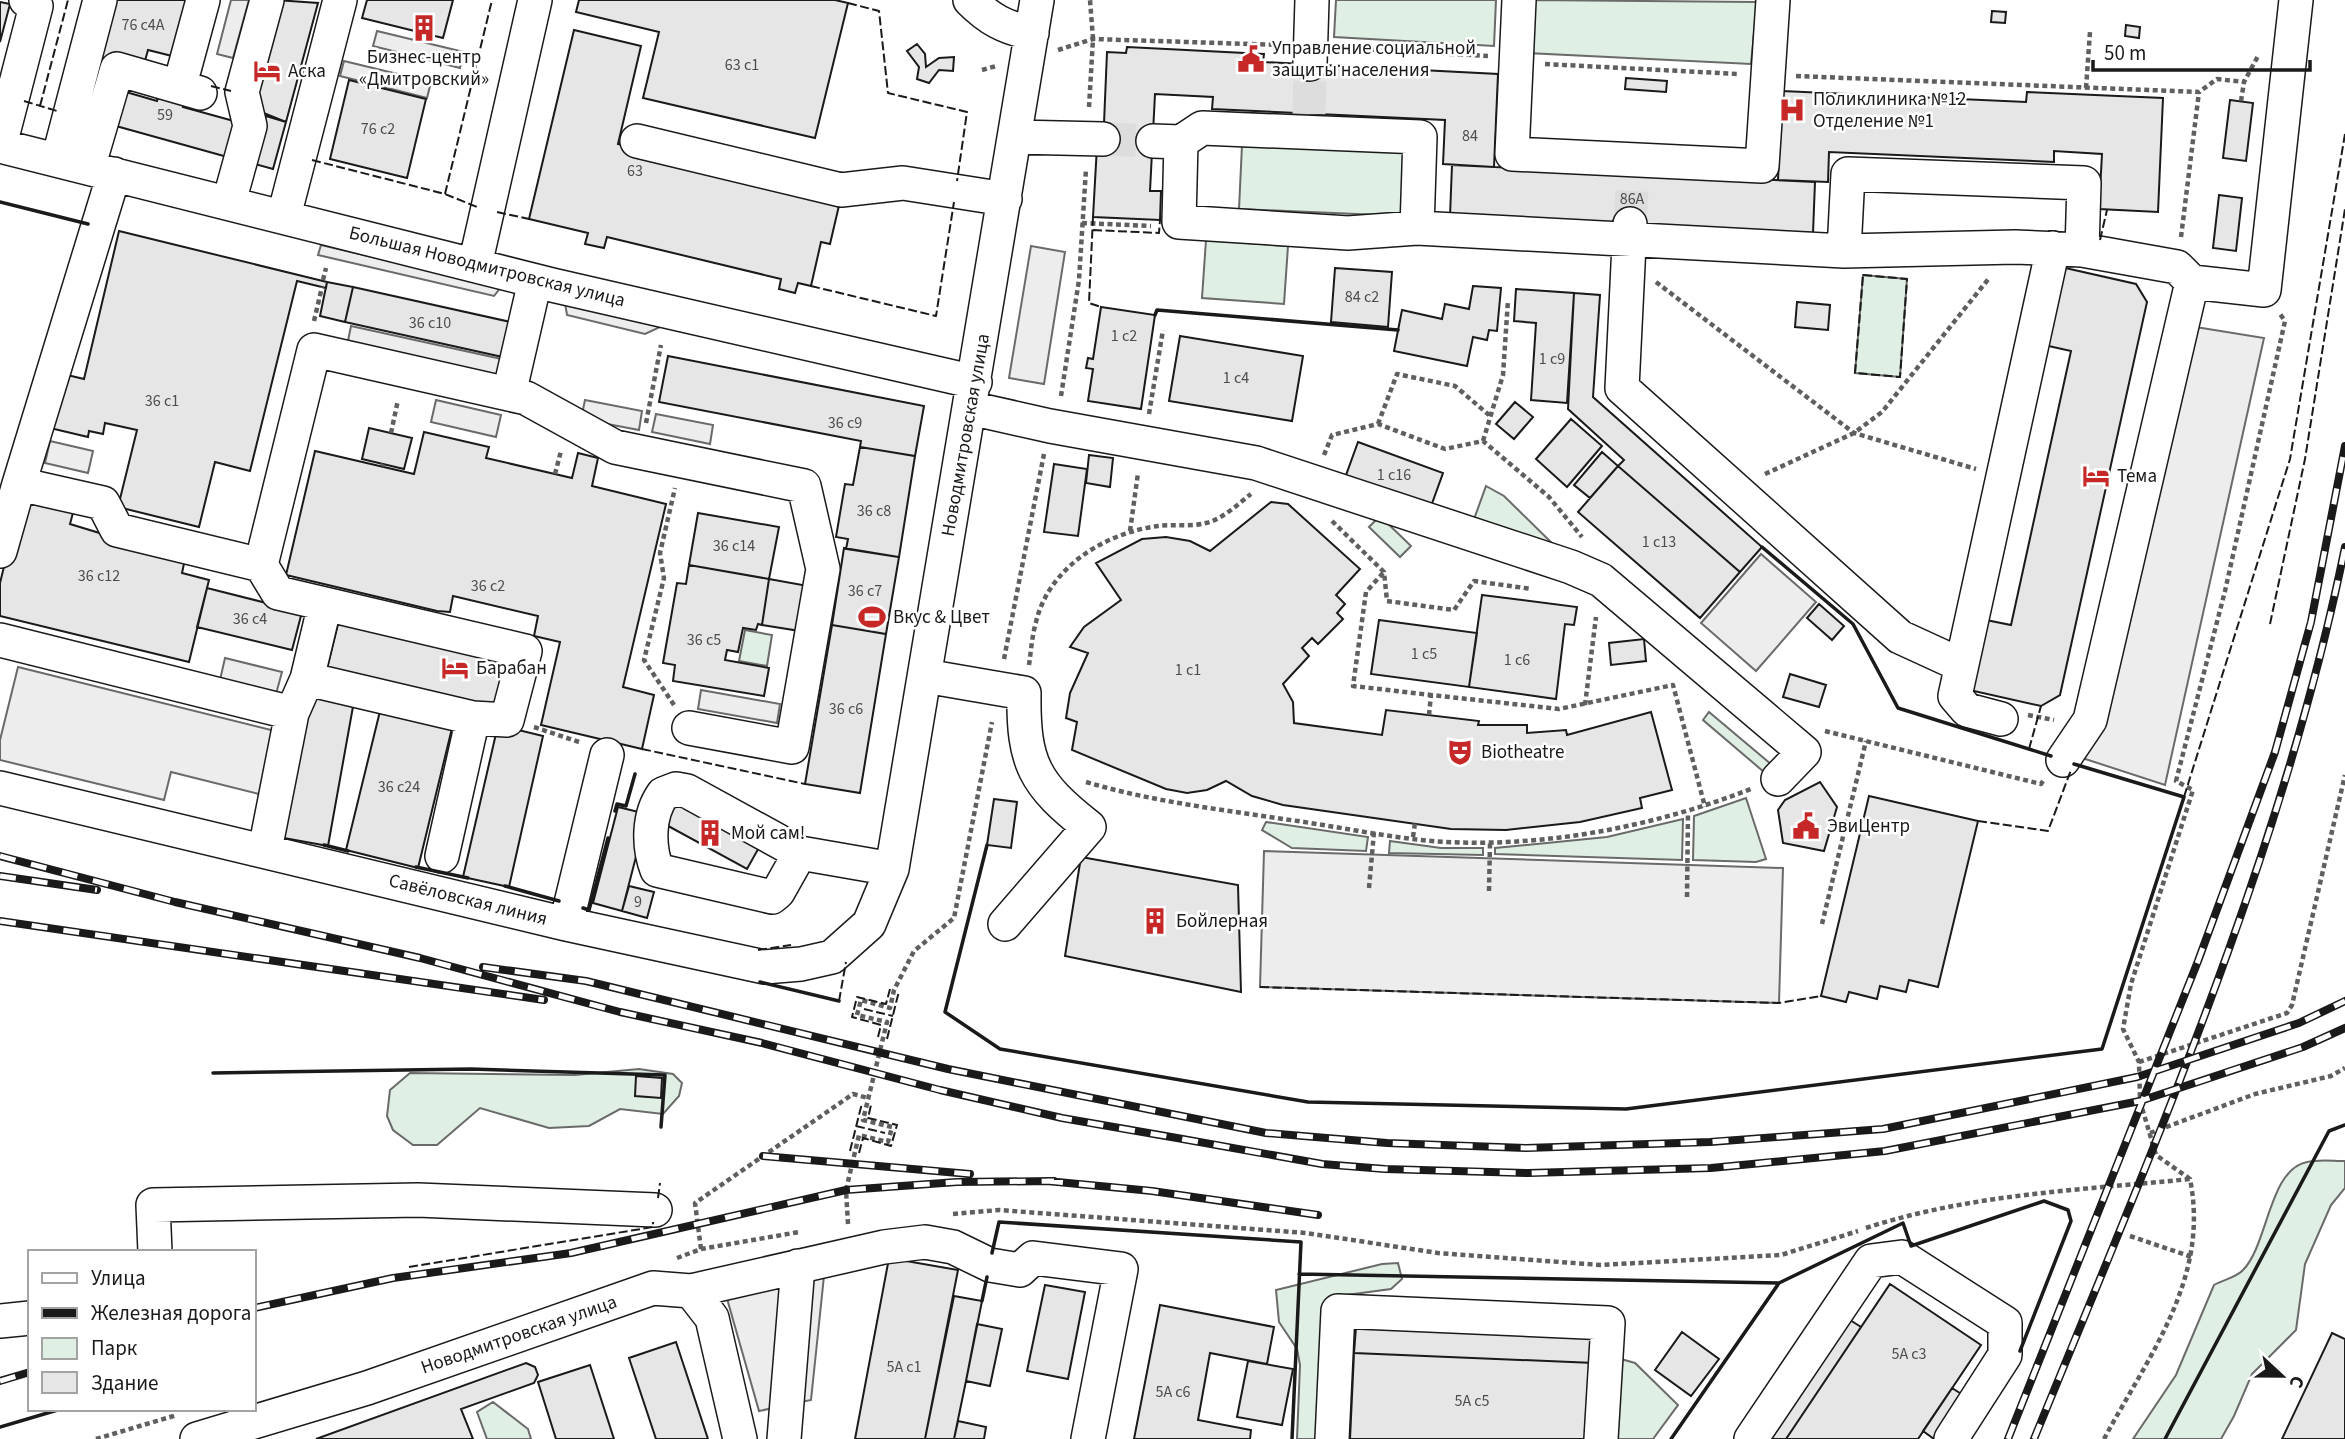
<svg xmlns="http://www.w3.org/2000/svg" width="2345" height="1439" font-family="'Source Sans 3',sans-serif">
	<rect width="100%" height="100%" fill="#fff"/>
	<path fill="#e0efe3" stroke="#6a6a6a" stroke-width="2" d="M1336,0H1496L1494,46L1334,37Z
		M1529,0L1757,2L1751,64L1527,53Z
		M1242,145L1406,151L1403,216L1239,209Z
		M1206,240L1288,246L1284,304L1202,298Z
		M1863,275L1907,279L1900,377L1855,373Z
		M1486,486L1504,496L1562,553L1473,522Z
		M1380,516L1411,546L1400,557L1369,527Z
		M745,630L772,635L767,666L739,661Z
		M1709,712L1778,770L1771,778L1703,720Z
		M1746,798L1766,859L1756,862L1693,860L1694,816Z
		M1683,819L1682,860L1495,854V848L1607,837Z
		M1266,822L1368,837L1366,851L1292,848L1262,830Z
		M1390,841L1441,848H1483V855L1389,853Z
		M639,1069L673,1074L682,1083L679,1096L663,1114L620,1109L589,1126L549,1128L480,1108L437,1145H413L393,1130L387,1116L390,1090L410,1073L575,1075Z
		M2345,1161V1188L2331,1205L2305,1264L2296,1330L2252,1374L2234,1416L2221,1439H2133L2176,1375L2214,1285C2223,1280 2237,1277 2243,1270C2268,1245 2269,1169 2307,1162C2319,1159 2333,1161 2345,1161Z
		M1398,1263L1402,1279L1391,1289L1332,1297L1320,1439H1297L1300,1365L1297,1349L1279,1322L1276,1290L1382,1264Z
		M1621,1359L1635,1363L1678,1405L1653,1439H1616Z
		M493,1402L528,1429L531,1439H487L477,1412Z"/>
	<path fill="#ededed" stroke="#6a6a6a" stroke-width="2" d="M231,0H249L233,58L217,54Z
		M377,31L464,52L460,68L373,46Z
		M344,61L431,82L427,98L340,76Z
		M321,245L501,287L494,296L318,255Z
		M1031,246L1065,252L1044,384L1009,378Z
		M565,303L660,327L645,334L567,315Z
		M2171,323L2264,338L2165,785L2073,755Z
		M351,326L506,360L502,380L347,346Z
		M436,400L501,415L496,437L431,422Z
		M585,400L642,411L639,430L581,419Z
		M656,414L713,425L710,444L652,432Z
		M50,441L93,451L88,473L45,463Z
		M1761,554L1816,602L1756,671L1701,623Z
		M225,658L282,672L276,694L220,680Z
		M18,667L279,732L263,795L171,772L164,800L0,760V740Z
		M701,690L780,704L777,723L698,709Z
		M1264,851L1783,868L1779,1003L1260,987Z
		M824,1276L811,1400L759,1411L726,1295Z"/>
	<path fill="#e6e6e6" stroke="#1a1a1a" stroke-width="2" d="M112,0H187L172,56L148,50L143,68L97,56Z
		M276,0L318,3L286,122L256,110L251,91Z
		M367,0H453L443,38L362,18Z
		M579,0H835L848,3L815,138L643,98L659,32L576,12Z
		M0,2L10,4L0,42Z
		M1992,11L2006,12L2005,23L1991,22Z
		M2126,25L2140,27L2139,38L2125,36Z
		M574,30L641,46L618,144L841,197L830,244L821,242L811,286L798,283L795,293L779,289L781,279L607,237L604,248L585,244L588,233L529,219Z
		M917,44L925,54L926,67L939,58L954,57L953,71L939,70L929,83L917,79L919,67L907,51Z
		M1127,47L1264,54L1263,62L1498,74L1494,167L1443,164L1445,120L1212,109L1213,97L1155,94L1150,191H1161L1160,220L1093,217L1097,146L1103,147L1107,52L1126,53Z
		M1626,78L1667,81L1666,92L1625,89Z
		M349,80L426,99L407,178L330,159Z
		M161,88L186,95L183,107L241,123L231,158L116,126L126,92L157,101Z
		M1782,91L2026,102L2027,92L2163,98L2158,212L2099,209L2102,154L2054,151V162L1829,152L1828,182L1778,180Z
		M2230,100L2253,103L2246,161L2223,158Z
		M266,116L286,122L273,169L251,163Z
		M1452,165L1815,182L1813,233L1450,216Z
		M2219,195L2242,198L2236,251L2213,248Z
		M119,231L327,282L326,288L297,281L250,471L215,462L199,527L118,507L137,430L105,423L103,434L89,431L88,437L50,428L63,374L84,379Z
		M2061,267L2136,284L2147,302L2060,695L2041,706L1965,689L1981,619L2011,625L2071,351L2044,345Z
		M1335,268L1392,272L1388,327L1331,322Z
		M327,282L353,287L345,322L320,316Z
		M1473,286L1501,288L1497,331L1489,330L1487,340L1473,337L1467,366L1394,351L1402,310L1442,319L1445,304L1469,309Z
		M353,287L515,323L507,358L345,322Z
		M1516,289L1574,293L1567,403L1531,400L1536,323L1514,321Z
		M1574,293L1600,295L1593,397L1762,547L1740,572L1618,466L1624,460L1568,409Z
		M1797,302L1830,305L1828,330L1795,327Z
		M1101,307L1155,315L1141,409L1088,401L1093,369L1086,368L1088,358L1093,359Z
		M1180,336L1303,356L1292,421L1169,401Z
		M668,356L924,406L915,456L860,447L861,441L659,402Z
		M1515,402L1533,417L1514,439L1496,424Z
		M1571,419L1602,446L1567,487L1536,459Z
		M369,428L412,438L404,469L362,459Z
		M424,432L489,447L486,458L572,478L578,453L598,458L592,486L666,504L623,687L654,695L642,749L541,725L560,642L534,636L538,616L453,596L450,612L437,611L286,575L315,451L414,474Z
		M1358,442L1443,473L1430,509L1345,478Z
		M860,447L915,456L899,557L846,549L848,539L836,537L845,484L853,485Z
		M1602,452L1618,466L1590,498L1574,485Z
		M1089,455L1113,458L1110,487L1086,483Z
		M1054,464L1087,469L1078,536L1044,532Z
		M1618,466L1740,572L1700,618L1578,512Z
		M21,497L74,509L70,524L185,559L182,573L209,580L189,662L0,616V583Z
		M1271,502L1288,504L1360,569L1336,595L1345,604L1337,613L1343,619L1318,644L1312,638L1302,648L1309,656L1283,684L1293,702L1294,723L1382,735L1386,710L1479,721L1478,725H1527V733L1566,730L1567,735L1651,712L1672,790L1640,798L1642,808L1580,822L1506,830L1451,829L1283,805L1252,796L1226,781L1207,790L1187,793L1166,789L1072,750L1077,722L1066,718L1070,693L1088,653L1070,647L1084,627L1121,600L1096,563L1142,539L1166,537L1190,541L1210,551Z
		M698,513L779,527L769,579L689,565Z
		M844,548L899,557L886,634L832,625Z
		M689,565L769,579L762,625L758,624L756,630L743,628L738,652L727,650L725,660L769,668L764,696L673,681L675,665L663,663L677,583L686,584Z
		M769,579L808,586L800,631L762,625Z
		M207,588L302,612L292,650L197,627Z
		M1482,595L1577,607L1574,625L1565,624L1556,699L1469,687Z
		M1819,604L1844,626L1832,640L1807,618Z
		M339,620L513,661L501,710L327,669Z
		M1379,620L1477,633L1469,687L1371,674Z
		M832,625L886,634L860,793L805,784Z
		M1644,639L1646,661L1611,665L1609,643Z
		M1790,674L1826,685L1819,707L1783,697Z
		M309,694L354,701L328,846L284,838Z
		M381,707L453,724L418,868L346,850Z
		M498,725L543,736L509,887L463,877Z
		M1820,782L1837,807L1824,851L1783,843L1778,810L1785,800Z
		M673,796L761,844L747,869L659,821Z
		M1869,796L1978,821L1938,987L1909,980L1906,992L1880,986L1877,999L1849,992L1846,1002L1821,996Z
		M994,799L1017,802L1011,848L987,845Z
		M618,807L647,814L622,911L593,903Z
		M1081,857L1238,885L1241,992L1065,956Z
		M629,886L654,892L647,918L622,911Z
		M636,1076L662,1078L661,1098L635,1096Z
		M889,1258L958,1270L925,1439H855Z
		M1890,1284L1981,1345L1918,1439H1786Z
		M1045,1285L1085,1292L1068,1379L1027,1371Z
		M954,1296L982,1301L966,1381L954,1439H925Z
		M1160,1305L1274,1327L1267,1364L1210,1353L1198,1420L1251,1430L1250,1439H1134Z
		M1850,1320L1861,1327L1786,1439H1771Z
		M977,1324L1002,1329L990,1386L966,1381Z
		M1356,1327L1595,1337L1594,1363L1354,1353Z
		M1682,1332L1719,1359L1691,1396L1655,1370Z
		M2332,1333L2345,1339V1439H2282Z
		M676,1342L708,1439H656L629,1358Z
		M1354,1353L1594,1363L1591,1439H1350Z
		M1248,1361L1293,1369L1282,1425L1237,1417Z
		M526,1363L535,1367L538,1375L534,1383L461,1409L473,1439H316Z
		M590,1365L614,1439H556L538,1382Z
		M1952,1388L1963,1395L1934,1439L1923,1431Z
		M958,1421L986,1427L984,1439H954Z"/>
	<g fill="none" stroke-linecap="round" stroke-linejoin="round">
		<path stroke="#ddd" stroke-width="33" stroke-dasharray="33 17" stroke-linecap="butt" d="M1309,114L1310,64
			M1103,139L1153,141
			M1630,224L1633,173"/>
		<defs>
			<path id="minor" d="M970,0C989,19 1005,28 1032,33
				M1519,0L1512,154L1762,166L1773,0
				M1310,64L1312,0
				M184,70L203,0
				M1015,137L1103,139
				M637,141L841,190L903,183L1005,199
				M1153,141L1181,142L1202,128L1420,137L1417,228L1844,251L1848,174L2084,183L2082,250
				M1181,142L1179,222L1348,233L1417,228
				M0,145L36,6L26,0
				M0,146L552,285L975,382
				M58,160L100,0
				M88,168L117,69L200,93
				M114,174L19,484L103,503L117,530L261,565
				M229,202L250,126L242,92L267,0
				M284,216L340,0
				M1630,224L1622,388L1900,637L1961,665
				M1844,251L2015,247L2082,250L2177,267L2192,282L2264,290L2296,0
				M475,265L535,0
				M509,394L535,281
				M970,408L1050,426L1256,463L1571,567L1601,580L1804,752L1778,779
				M0,551L19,484
				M0,640L292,713L307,679L325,604L278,593L261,565L314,350L526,398L615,447L804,486L823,569L792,747L689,728
				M925,676L1024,693C1023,763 1034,784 1089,827L1005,924
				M307,679L473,718L507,720L525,651L325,604
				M2001,719L1967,710L1955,696L2053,248
				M2063,760L2090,720L2192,282
				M0,788L566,924L764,967L801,964L832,957L869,924L892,869L1037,0
				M265,850L292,713
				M800,853L778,892L772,897L665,872L657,870C648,846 648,815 663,794L676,789L687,791L800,853L892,869
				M442,856L473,718
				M566,924L607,755
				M155,1252L153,1205L418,1200L655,1210
				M691,1291L712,1318L740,1439
				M0,1321L30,1318
				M197,1439L367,1388L653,1288L691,1291L884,1247L925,1242L953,1247L990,1265L1020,1270L1033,1258L1121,1269L1088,1439
				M784,1439L798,1266
				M1332,1439L1338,1311L1608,1323L1601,1439
				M1751,1439L1871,1261L1902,1257L2005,1323V1355L1951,1439"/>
		</defs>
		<use href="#minor" stroke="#1a1a1a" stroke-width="36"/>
		<path stroke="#5f5f5f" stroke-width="4.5" stroke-dasharray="5 3.5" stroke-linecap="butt" d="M1339,48L1488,56
			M1058,50L1093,39L1282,45
			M1545,64L1739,74
			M982,70L996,66
			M1796,76L2199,92L2217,79L2244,82L2258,56
			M2086,88L2090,32
			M2241,101L2244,82
			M1089,107L1093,39L1090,0
			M1082,223L1151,226
			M2181,237L2199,92
			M323,280L326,268
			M1656,282L1854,433L1976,469
			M314,321L322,287
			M1061,396L1079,280L1086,169
			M1149,414L1163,330
			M646,423L661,345
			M1378,424L1397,374L1455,386L1489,415
			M391,433L398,400
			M1483,441L1503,375L1508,300
			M1324,455L1332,435L1378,424L1445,449L1483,441L1549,497L1582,537
			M382,466L383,464
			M555,474L561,451
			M1765,474L1854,433L1882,412L1990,277
			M1332,521L1384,572L1387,601L1454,610L1474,581L1532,589
			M1130,531L1138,473
			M1383,573L1366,592L1353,686L1431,695
			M1004,659L1044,454
			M1029,665C1031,651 1032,636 1036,622C1049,567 1105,533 1158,526C1174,524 1192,527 1206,523C1223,519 1238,504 1251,494
			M674,705L644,660L664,578L660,553L675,488
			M1585,705L1596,617
			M1429,715L1431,695L1559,709L1673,685L1705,807
			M2028,715L2054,720
			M534,727L579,742
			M1825,731L2041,784L2043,781
			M1086,782C1150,801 1217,809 1283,819C1337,826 1392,839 1446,842C1549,847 1655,826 1751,789
			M1413,837L1415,823
			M1369,888L1374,832
			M1489,891L1490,843
			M1687,897L1688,812
			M1822,924L1866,741
			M2139,1062L2287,1013L2292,1005L2345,775
			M2150,1133L2255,1094L2331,1076L2345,1068
			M953,1214L999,1210L1306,1233L1438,1253L1601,1265L1781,1255L1858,1231
			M848,1224L846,1190L859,1135L888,1142L892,1127L863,1120L887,1022L857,1015L861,1000L890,1008L894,990L914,951L954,918L992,722
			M1866,1228C1970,1194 2082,1190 2190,1179
			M2130,1236L2192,1257
			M701,1249L695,1203L853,1094L868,1098
			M677,1258L701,1249L799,1232
			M96,1439L177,1415
			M2104,1439C2149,1355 2210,1278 2190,1179L2156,1155L2140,1101L2139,1062L2123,1029L2131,984L2193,790L2176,781L2225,591L2285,321L2280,314"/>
		<use href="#minor" stroke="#fff" stroke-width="33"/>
		<defs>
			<path id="rail" d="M0,856L175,902L420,958L620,1012L762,1043L940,1090L1062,1118L1177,1138L1322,1164L1385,1169L1528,1173L1711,1168L1885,1151L2140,1101L2303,1047L2345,1028
				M0,876L97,890
				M0,921L544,1000
				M483,967L586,981L948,1069L1266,1133L1387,1143L1526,1148L1710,1142L1883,1129L2137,1077L2299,1023L2345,1001
				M763,1156L970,1174
				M1047,1181L1152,1191L1318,1215
				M254,1308L393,1278L571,1253L846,1190L957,1182L1054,1181
				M0,1381L30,1372
				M2008,1439L2198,961L2275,752L2311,622L2345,446
				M2034,1439C2152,1151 2283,853 2345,547"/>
		</defs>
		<use href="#rail" stroke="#1a1a1a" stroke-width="8"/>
		<use href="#rail" stroke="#fff" stroke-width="5" stroke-dasharray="16" stroke-linecap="butt"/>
		<path stroke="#1a1a1a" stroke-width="2" stroke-dasharray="9 3.5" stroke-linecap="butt" d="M848,3L879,11L888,93L967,112L957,181
			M211,86L231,91
			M24,101L57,111
			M40,106L68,0
			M312,160L445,194L477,207
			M445,194L492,0
			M497,212L529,219
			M1093,217L1089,303L1101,307
			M1093,230L1159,233L1160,220
			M2100,240L2107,210
			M1863,275L1907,279L1900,377L1855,373Z
			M811,286L936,316L954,202
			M2270,624L2305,459L2345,209
			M642,749L805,784
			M2029,749L2041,706
			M2184,797L2290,459L2345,134
			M1978,821L2048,831L2071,770
			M758,950L791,945
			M1260,987L1779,1003L1821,996
			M839,1001L846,962
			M864,1009L893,1016
			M878,1037L881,1025L852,1017L857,997L886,1004L890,989
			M887,1039L899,991
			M856,1126L885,1133
			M850,1151L862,1103
			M859,1153L863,1138L891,1146L897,1125L868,1118L871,1105
			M658,1198L660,1183
			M409,1267L653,1227V1222"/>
		<path stroke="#1a1a1a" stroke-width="3.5" d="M0,202L88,224
			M1155,315L1157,310L1398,330
			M1762,547L1853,624L1898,708L2051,756
			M615,811L617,804L626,806L635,774
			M324,845L348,851
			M987,845L945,1012L1000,1049L1308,1102L1626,1109L2102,1049L2184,797L2074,764
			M416,867L468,878
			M505,886L559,901
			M583,908L589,910L608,838
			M760,982L839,1001
			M213,1073L471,1069L665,1075L661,1127
			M992,1253L999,1222L1301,1242L1292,1439
			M1299,1274L1779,1283L1903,1223L1911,1246L2044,1201L2068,1210L2071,1221L2020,1351
			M982,1301L987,1277
			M0,1427L61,1409
			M1671,1439L1779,1283
			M2165,1439L2329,1131L2345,1125"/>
	</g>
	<defs>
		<symbol id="building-bare" viewBox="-9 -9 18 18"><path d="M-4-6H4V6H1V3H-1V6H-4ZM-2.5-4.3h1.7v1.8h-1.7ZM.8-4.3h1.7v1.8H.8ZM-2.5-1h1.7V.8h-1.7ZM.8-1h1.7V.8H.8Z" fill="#c62828" stroke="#fff" stroke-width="2.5" paint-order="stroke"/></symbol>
		<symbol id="civic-bare" viewBox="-9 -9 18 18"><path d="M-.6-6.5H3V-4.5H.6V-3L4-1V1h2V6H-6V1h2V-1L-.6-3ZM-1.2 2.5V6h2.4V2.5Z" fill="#c62828" stroke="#fff" stroke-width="2.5" paint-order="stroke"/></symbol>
		<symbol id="hotel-bare" viewBox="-9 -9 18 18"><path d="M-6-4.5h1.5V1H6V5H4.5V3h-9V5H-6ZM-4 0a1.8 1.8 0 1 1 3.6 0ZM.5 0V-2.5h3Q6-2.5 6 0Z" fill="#c62828" stroke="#fff" stroke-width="2.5" paint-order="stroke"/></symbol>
		<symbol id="hospital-bare" viewBox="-9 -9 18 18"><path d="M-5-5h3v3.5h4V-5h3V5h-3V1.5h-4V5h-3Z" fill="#c62828" stroke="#fff" stroke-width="2.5" paint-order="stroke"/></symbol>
		<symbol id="stadium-bare" viewBox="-9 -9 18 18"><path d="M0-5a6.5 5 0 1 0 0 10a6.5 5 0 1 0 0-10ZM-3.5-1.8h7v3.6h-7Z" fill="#c62828" stroke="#fff" stroke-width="2.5" paint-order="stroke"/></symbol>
		<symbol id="theatre-bare" viewBox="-9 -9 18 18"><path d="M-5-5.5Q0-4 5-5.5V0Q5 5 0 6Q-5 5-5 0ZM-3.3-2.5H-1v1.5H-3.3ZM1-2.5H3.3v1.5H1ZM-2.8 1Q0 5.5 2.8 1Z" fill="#c62828" stroke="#fff" stroke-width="2.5" paint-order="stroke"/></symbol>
	</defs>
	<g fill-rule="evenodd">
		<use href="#building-bare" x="405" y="9" width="38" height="38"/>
		<use href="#civic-bare" x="1232" y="40" width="38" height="38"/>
		<use href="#hotel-bare" x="248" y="52" width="38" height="38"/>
		<use href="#hospital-bare" x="1773" y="91" width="38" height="38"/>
		<use href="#hotel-bare" x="2077" y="457" width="38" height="38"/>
		<use href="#stadium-bare" x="853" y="598" width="38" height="38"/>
		<use href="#hotel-bare" x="436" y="649" width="38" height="38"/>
		<use href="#theatre-bare" x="1441" y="733" width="38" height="38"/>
		<use href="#civic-bare" x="1787" y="807" width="38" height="38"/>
		<use href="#building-bare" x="691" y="814" width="38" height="38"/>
		<use href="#building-bare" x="1136" y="902" width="38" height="38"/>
	</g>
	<g text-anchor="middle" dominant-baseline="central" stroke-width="5" stroke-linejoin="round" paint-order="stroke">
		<g font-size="16" fill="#4d4d4d">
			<text x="143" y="25">76 с4А</text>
			<text x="742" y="65">63 с1</text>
			<text x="165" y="115">59</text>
			<text x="378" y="129">76 с2</text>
			<text x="1470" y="136">84</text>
			<text x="635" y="171">63</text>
			<text x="1632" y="199">86А</text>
			<text x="1362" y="297">84 с2</text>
			<text x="430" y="323">36 с10</text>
			<text x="1124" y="336">1 с2</text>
			<text x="1552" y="359">1 с9</text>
			<text x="1236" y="378">1 с4</text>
			<text x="162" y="401">36 с1</text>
			<text x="845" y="423">36 с9</text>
			<text x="1394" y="475">1 с16</text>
			<text x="874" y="511">36 с8</text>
			<text x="1659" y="542">1 с13</text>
			<text x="734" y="546">36 с14</text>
			<text x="99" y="576">36 с12</text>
			<text x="488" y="586">36 с2</text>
			<text x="865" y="591">36 с7</text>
			<text x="250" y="619">36 с4</text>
			<text x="704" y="640">36 с5</text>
			<text x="1424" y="654">1 с5</text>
			<text x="1517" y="660">1 с6</text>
			<text x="1188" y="670">1 с1</text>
			<text x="846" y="709">36 с6</text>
			<text x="399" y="787">36 с24</text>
			<text x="638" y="902">9</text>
			<text x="1909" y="1354">5А с3</text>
			<text x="904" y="1367">5А с1</text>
			<text x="1173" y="1392">5А с6</text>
			<text x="1472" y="1401">5А с5</text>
		</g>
		<g font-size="19" fill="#1a1a1a" stroke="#fff" text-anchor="start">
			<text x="1272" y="48">Управление социальной<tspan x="1272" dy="22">защиты населения</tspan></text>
			<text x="424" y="57" text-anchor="middle">Бизнес-центр<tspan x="424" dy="22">«Дмитровский»</tspan></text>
			<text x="288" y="71">Аска</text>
			<text x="1813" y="99">Поликлиника №12<tspan x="1813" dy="22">Отделение №1</tspan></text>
			<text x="2117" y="476">Тема</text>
			<text x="893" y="617">Вкус &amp; Цвет</text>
			<text x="476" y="668">Барабан</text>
			<text x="1481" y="752">Biotheatre</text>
			<text x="1827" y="826">ЭвиЦентр</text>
			<text x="731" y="833">Мой сам!</text>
			<text x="1176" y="921">Бойлерная</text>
		</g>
		<g font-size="19" fill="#1a1a1a" stroke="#fff">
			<text transform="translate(487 267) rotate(14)">Большая Новодмитровская улица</text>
			<text transform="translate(966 435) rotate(-80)">Новодмитровская улица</text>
			<text transform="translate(468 900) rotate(14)">Савёловская линия</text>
			<text transform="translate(519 1335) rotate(-19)">Новодмитровская улица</text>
		</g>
	</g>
	<rect x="28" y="1250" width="228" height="161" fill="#ffffff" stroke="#a3a3a3" stroke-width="2"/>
	<rect x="42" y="1273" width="35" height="10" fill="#ffffff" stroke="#a3a3a3" stroke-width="2"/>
	<text x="91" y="1285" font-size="21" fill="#1a1a1a">Улица</text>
	<rect x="42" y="1308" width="35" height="10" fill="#1a1a1a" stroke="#a3a3a3" stroke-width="2"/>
	<text x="91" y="1320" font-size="21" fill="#1a1a1a">Железная дорога</text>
	<rect x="42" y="1338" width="35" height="21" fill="#e0efe3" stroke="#a3a3a3" stroke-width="2"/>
	<text x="91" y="1355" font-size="21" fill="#1a1a1a">Парк</text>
	<rect x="42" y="1372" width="35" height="21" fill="#e6e6e6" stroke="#a3a3a3" stroke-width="2"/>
	<text x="91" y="1390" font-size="21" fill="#1a1a1a">Здание</text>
	<g transform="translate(2282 1376) rotate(112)" stroke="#ffffff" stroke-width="5" paint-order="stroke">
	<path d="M0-5L12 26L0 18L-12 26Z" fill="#1a1a1a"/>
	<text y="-10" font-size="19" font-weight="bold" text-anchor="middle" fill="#1a1a1a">С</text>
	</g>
	<path d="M2093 60v10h217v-10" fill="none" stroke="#1a1a1a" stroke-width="3.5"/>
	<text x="2104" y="60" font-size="21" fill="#1a1a1a" stroke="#ffffff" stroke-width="5" paint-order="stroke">50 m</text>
</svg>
